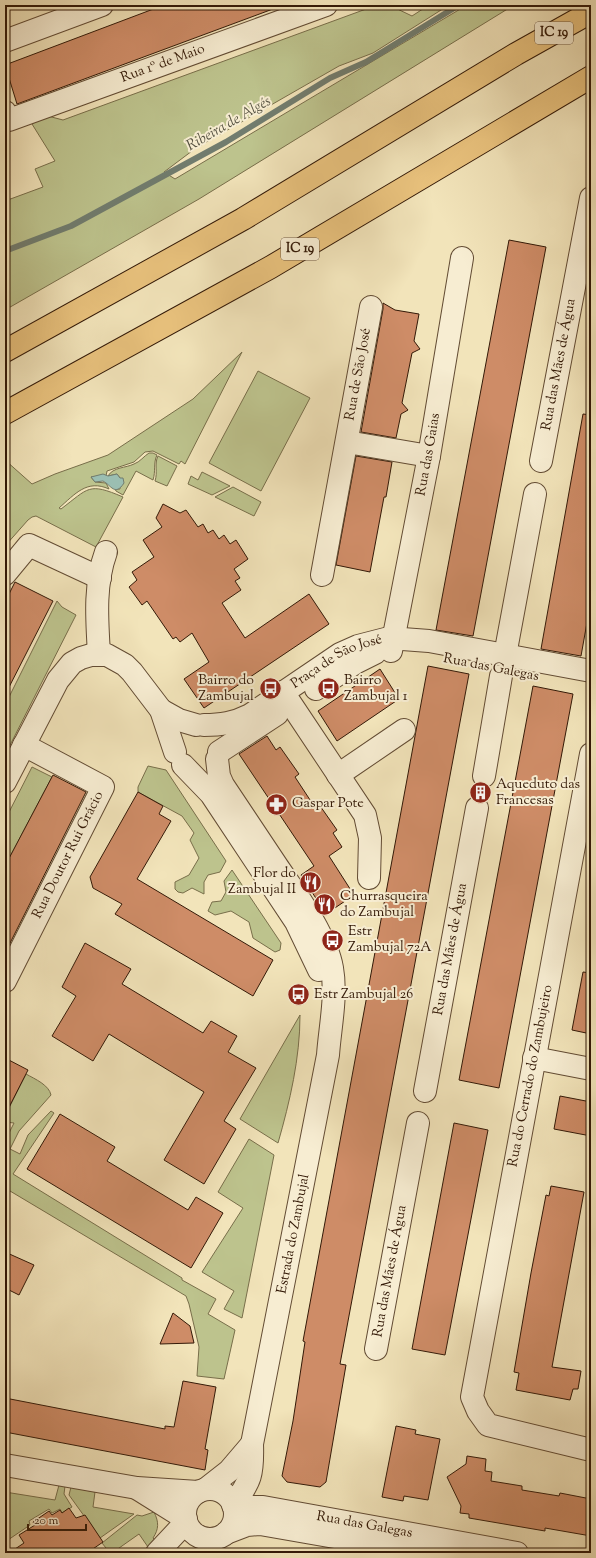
<svg xmlns="http://www.w3.org/2000/svg" width="596" height="1558" font-family="'Sorts Mill Goudy',serif">
	<rect width="100%" height="100%" fill="#f2e4ba"/>
	<filter id="stains"><feTurbulence type="fractalNoise" baseFrequency=".005" numOctaves="4"/><feColorMatrix values="0 0 0 0 .2 0 0 0 0 .09 0 0 0 0 .02 0 0 0 .5 -.17"/></filter>
	<radialGradient id="worn" r=".72"><stop offset=".6" stop-color="#630" stop-opacity="0"/><stop offset="1" stop-color="#630" stop-opacity=".3"/></radialGradient>
	<path fill="#bdc38d" stroke="#786e4a" d="M377,5H389L412,16L429,5H449L373,53L339,66L196,148L164,172L175,179L467,5H514L199,199L5,310V201L43,187L35,169L55,161L32,124L44,115L63,120Z
		M242,352L185,464L181,461L179,464L153,451L145,452L134,462L107,471L106,476L91,477L95,482L106,483L109,489C87,479 75,494 59,508L61,509C89,488 88,482 123,497L96,547L36,516L32,517L28,520L5,546V460L32,484L55,474L108,455L193,399Z
		M258,371L310,398L261,491L209,463Z
		M149,453H153L157,455C153,463 156,471 153,480L136,471L123,495L116,491L115,489H120V478L117,474L108,476C113,467 126,468 134,464C140,462 144,456 149,453Z
		M158,456L177,466L167,486L155,481C158,472 154,464 158,456Z
		M202,472L230,486L212,495L188,484L191,476L198,480Z
		M233,487L261,502L254,516L215,497Z
		M57,601L62,607L76,615L5,755V705Z
		M148,766L166,770L226,861L220,872L208,875L204,882V894L192,888L183,893L178,892L175,889V882L189,875L199,858L190,840L194,833L182,816L138,792V787Z
		M32,767L52,777L5,866V820Z
		M232,870L281,943L280,950L275,952L253,938L249,922L231,911L215,915L208,911L212,902L221,901L226,892L224,881Z
		M300,1015C300,1058 290,1101 278,1143L240,1119Z
		M26,1074C35,1079 49,1085 51,1095L19,1131L10,1149L20,1154L28,1135L51,1111L54,1113L13,1174L182,1278V1280L216,1299L208,1314L235,1330L224,1379L197,1376L199,1347L189,1304L186,1296L5,1188V1141L14,1123L5,1122V1107L9,1108Z
		M249,1139L274,1155L242,1318L224,1309L234,1291L202,1272L243,1208L218,1192Z
		M59,1485L65,1486L64,1494L72,1507L62,1513L60,1509L52,1513L49,1509L29,1521L30,1525L5,1542V1492L55,1500Z
		M71,1487L95,1492L93,1507L134,1514L100,1538L69,1495Z
		M154,1512C159,1522 159,1529 153,1538L156,1541L148,1547L139,1534L112,1553H110L102,1543L137,1515L142,1516Z"/>
	<path fill="#9bbeb2" stroke="#717c6e" d="M103,474L108,476L117,474L120,478H123L124,483C115,497 111,485 103,481L95,482L91,477Z"/>
	<g fill="none" stroke-linecap="round" stroke-linejoin="round">
		<path stroke="#717c6e" stroke-width="6" d="M5,251L71,226L226,142L330,78L366,62L459,5"/>
	</g>
	<path fill="#ce8c67" stroke="#331907" d="M164,5H281V6L17,104L5,65Z
		M509,240L546,247L473,636L436,630Z
		M383,303L395,310L419,314L414,341L420,349L412,353L402,403L408,410L401,414L396,438L361,432L383,309Z
		M583,414L591,415V600L581,656L541,649Z
		M356,456L392,462L386,497H384L370,572L336,565Z
		M163,504L180,513L186,510L198,527L203,524L208,533L213,530L219,539L224,535L230,544L236,540L248,559L234,569L240,578L235,581L241,590L222,603L245,638L309,594L329,624L204,708L184,679L209,662L192,633L180,642L176,637L173,639L147,601L142,605L129,587L137,580L132,572L154,557L143,540L162,527L156,518Z
		M15,582L53,601L5,695V602Z
		M428,666L469,674L340,1364L346,1365L326,1482L320,1487L287,1482L282,1476L293,1421L305,1342L303,1341Z
		M380,669L399,699L337,741L318,711Z
		M533,686L573,694L499,1088L459,1080Z
		M267,736L276,750L280,747L299,774L295,777L314,806L318,803L337,830L333,833L342,847L329,856L354,895L326,914L301,875L314,866L239,754Z
		M53,775L86,792L5,953V866Z
		M138,792L163,806L159,814L171,821L137,879L273,960L253,996L115,914L122,904L93,888L90,877Z
		M85,943L131,969L122,984L203,1033L211,1021L237,1036L228,1052L256,1068L224,1121L236,1129L204,1184L164,1160L204,1092L109,1034L93,1061L52,1036L76,996L62,987Z
		M583,972L591,973V1034L572,1030Z
		M5,1058L28,1070L5,1115Z
		M560,1096L591,1102V1136L554,1129Z
		M60,1114L115,1147L107,1161L188,1210L196,1197L223,1213L191,1268L27,1169Z
		M454,1123L488,1130L445,1355L412,1349Z
		M551,1186L584,1192L552,1367L581,1371L578,1389H573L570,1400L516,1390L519,1373L514,1372L531,1273L546,1195L549,1196Z
		M5,1252L34,1265L19,1295L5,1288Z
		M173,1313L190,1326L194,1343L160,1344Z
		M183,1381L216,1387L205,1449L208,1450L205,1470L5,1432V1398L165,1429V1426L174,1427Z
		M396,1426L416,1430L415,1434L440,1439L428,1500L404,1496L403,1501L382,1497Z
		M467,1456L486,1459L485,1471L492,1472L491,1481L522,1486V1490L559,1496L560,1493L591,1499V1536L545,1528V1531L469,1518V1514L460,1513L461,1506L447,1477L466,1464Z
		M69,1508L76,1518L85,1515L103,1542L87,1553H9L24,1543L19,1535L35,1525L33,1522L49,1511L52,1515L60,1510L62,1513Z"/>
	<g fill="none" stroke-linecap="round" stroke-linejoin="round">
		<defs>
			<g id="minor">
				<path d="M5,41L102,5"/>
				<path d="M5,112L9,120L326,5"/>
				<path d="M347,442L429,456"/>
				<path id="s1" d="M541,461L591,198"/>
				<path d="M5,574L29,545L100,578"/>
				<path id="s2" d="M322,575L371,307"/>
				<path d="M506,650L535,494"/>
				<path id="s3" d="M391,651L429,456L462,258"/>
				<path d="M99,654C97,620 94,585 106,552"/>
				<path d="M316,689L355,663L375,653"/>
				<path d="M283,692L365,815L370,838L369,878"/>
				<path d="M161,710L179,720L196,725"/>
				<path id="s4" d="M204,725C221,725 234,723 250,715L340,654L358,646L389,638L429,641L591,671"/>
				<path d="M219,752L277,714"/>
				<path d="M591,754L472,1397L478,1411L488,1425L591,1450"/>
				<path d="M217,759L219,776L223,785C241,812 259,839 277,866C296,894 326,934 332,968C337,996 330,1027 328,1055L252,1444C253,1474 251,1481 233,1505"/>
				<path d="M183,765L211,794L296,922L319,970"/>
				<path d="M338,775L404,730"/>
				<path d="M484,776L501,676"/>
				<path d="M5,782L58,680L72,663L81,658L91,655H107L125,665L132,672L161,710L175,752"/>
				<path id="s5" d="M5,981L103,787L24,745"/>
				<path d="M534,1058L591,1069"/>
				<path id="s6" d="M425,1091L477,808"/>
				<path id="s7" d="M376,1349L418,1123"/>
				<path d="M5,1465L137,1488L198,1492"/>
				<path d="M138,1489L186,1519"/>
				<path d="M206,1489L229,1471L252,1444"/>
				<circle cx="210" cy="1514" r="25"/>
				<path id="s8" d="M234,1507H263L517,1553"/>
				<path d="M226,1533L247,1525L260,1524L427,1553"/>
				<path d="M157,1553L186,1522"/>
			</g>
			<path id="highway" d="M5,351L243,219L516,54L591,12
				M5,413L271,267L591,77"/>
		</defs>
		<use href="#minor" stroke="#634c34" stroke-width="24"/>
		<use href="#highway" stroke="#331907" stroke-width="24"/>
		<use href="#minor" stroke="#f7edd2" stroke-width="22"/>
		<use href="#highway" stroke="#e9c27d" stroke-width="22"/>
	</g>
	<defs>
		<symbol id="bus-disc" viewBox="-11 -11 22 22"><circle r="9.5" fill="#8f2418" stroke="#f7edd2"/><path d="M-5-6H5V4H4V6H2V4H-2V6H-4V4H-5ZM-3.5-4V0h7V-4ZM-3.5 1.2v1.5H-2V1.2ZM2 1.2v1.5H3.5V1.2Z" fill="#fff"/></symbol>
		<symbol id="building-disc" viewBox="-11 -11 22 22"><circle r="9.5" fill="#8f2418" stroke="#f7edd2"/><path d="M-4-6H4V6H1V3H-1V6H-4ZM-2.5-4.3h1.7v1.8h-1.7ZM.8-4.3h1.7v1.8H.8ZM-2.5-1h1.7V.8h-1.7ZM.8-1h1.7V.8H.8Z" fill="#fff"/></symbol>
		<symbol id="pharmacy-disc" viewBox="-11 -11 22 22"><circle r="9.5" fill="#8f2418" stroke="#f7edd2"/><path d="M-2-6h4v4h4v4h-4v4h-4v-4h-4v-4h4Z" fill="#fff"/></symbol>
		<symbol id="restaurant-disc" viewBox="-11 -11 22 22"><circle r="9.5" fill="#8f2418" stroke="#f7edd2"/><path d="M-5-6h1v4h1v-4h1v4h1v-4h1v5L-1.5 .5V6h-2V.5L-5-1ZM5-6V6H3V1.5H1.5Q1.5-4 5-6Z" fill="#fff"/></symbol>
	</defs>
	<g fill-rule="evenodd">
		<use href="#bus-disc" x="258" y="676" width="25" height="25"/>
		<use href="#bus-disc" x="316" y="676" width="25" height="25"/>
		<use href="#building-disc" x="468" y="780" width="25" height="25"/>
		<use href="#pharmacy-disc" x="264" y="792" width="25" height="25"/>
		<use href="#restaurant-disc" x="298" y="870" width="25" height="25"/>
		<use href="#restaurant-disc" x="312" y="892" width="25" height="25"/>
		<use href="#bus-disc" x="320" y="928" width="25" height="25"/>
		<use href="#bus-disc" x="286" y="982" width="25" height="25"/>
	</g>
	<g text-anchor="middle" dominant-baseline="central" stroke-width="4" stroke-linejoin="round" paint-order="stroke">
		<g fill="#f7edd2" stroke="#6e5944" stroke-width="1">
			<rect x="535" y="22" width="38" height="22" rx="3"/>
			<rect x="281" y="238" width="38" height="22" rx="3"/>
		</g>
		<g font-size="13" font-weight="bold" fill="#331907">
			<text x="554" y="33">IC 19</text>
			<text x="300" y="249">IC 19</text>
		</g>
		<g font-size="14" fill="#331907" stroke="#f7edd2">
			<text transform="translate(163 64) rotate(-20)">Rua 1º de Maio</text>
			<text stroke="none"><textPath href="#s1" startOffset="98">Rua das Mães de Água</textPath></text>
			<text stroke="none"><textPath href="#s2" startOffset="204">Rua de São José</textPath></text>
			<text stroke="none"><textPath href="#s3" startOffset="200">Rua das Gaias</textPath></text>
			<text stroke="none"><textPath href="#s4" startOffset="150">Praça de São José</textPath></text>
			<text transform="translate(491 668) rotate(11)">Rua das Galegas</text>
			<text stroke="none"><textPath href="#s5" startOffset="141">Rua Doutor Rui Grácio</textPath></text>
			<text stroke="none"><textPath href="#s6" startOffset="144">Rua das Mães de Água</textPath></text>
			<text transform="translate(531 1076) rotate(-79)">Rua do Cerrado do Zambujeiro</text>
			<text transform="translate(294 1234) rotate(-79)">Estrada do Zambujal</text>
			<text stroke="none"><textPath href="#s7" startOffset="79">Rua das Mães de Água</textPath></text>
			<text stroke="none"><textPath href="#s8" startOffset="132">Rua das Galegas</textPath></text>
		</g>
		<g font-size="14" fill="#331907" stroke="#f7edd2" text-anchor="start">
			<text x="254" y="681" text-anchor="end">Bairro do<tspan x="254" dy="16">Zambujal</tspan></text>
			<text x="344" y="681">Bairro<tspan x="344" dy="16">Zambujal 1</tspan></text>
			<text x="496" y="785">Aqueduto das<tspan x="496" dy="16">Francesas</tspan></text>
			<text x="292" y="804">Gaspar Pote</text>
			<text x="296" y="874" text-anchor="end">Flor do<tspan x="296" dy="16">Zambujal II</tspan></text>
			<text x="340" y="897">Churrasqueira<tspan x="340" dy="16">do Zambujal</tspan></text>
			<text x="348" y="932">Estr<tspan x="348" dy="16">Zambujal 72A</tspan></text>
			<text x="314" y="995">Estr Zambujal 26</text>
		</g>
		<g font-size="15" font-style="italic" fill="#575343" stroke="#f7edd2">
			<text transform="translate(229 124) rotate(-30)">Ribeira de Algés</text>
		</g>
	</g>
	<rect width="596" height="1558" fill="none" stroke="#f2e4ba" stroke-width="20"/>
	<rect x="6" y="6" width="584" height="1546" fill="none" stroke="#331907" stroke-width="2"/>
	<rect x="10" y="10" width="576" height="1538" fill="none" stroke="#331907"/>
	<path d="M28 1524v6h58v-6" fill="none" stroke="#331907" stroke-width="2"/>
	<text x="34" y="1524" font-size="12" fill="#331907" stroke="#f7edd2" stroke-width="3" paint-order="stroke">20 m</text>
	<rect width="100%" height="100%" filter="url(#stains)"/>
	<rect width="100%" height="100%" fill="url(#worn)"/>
</svg>
